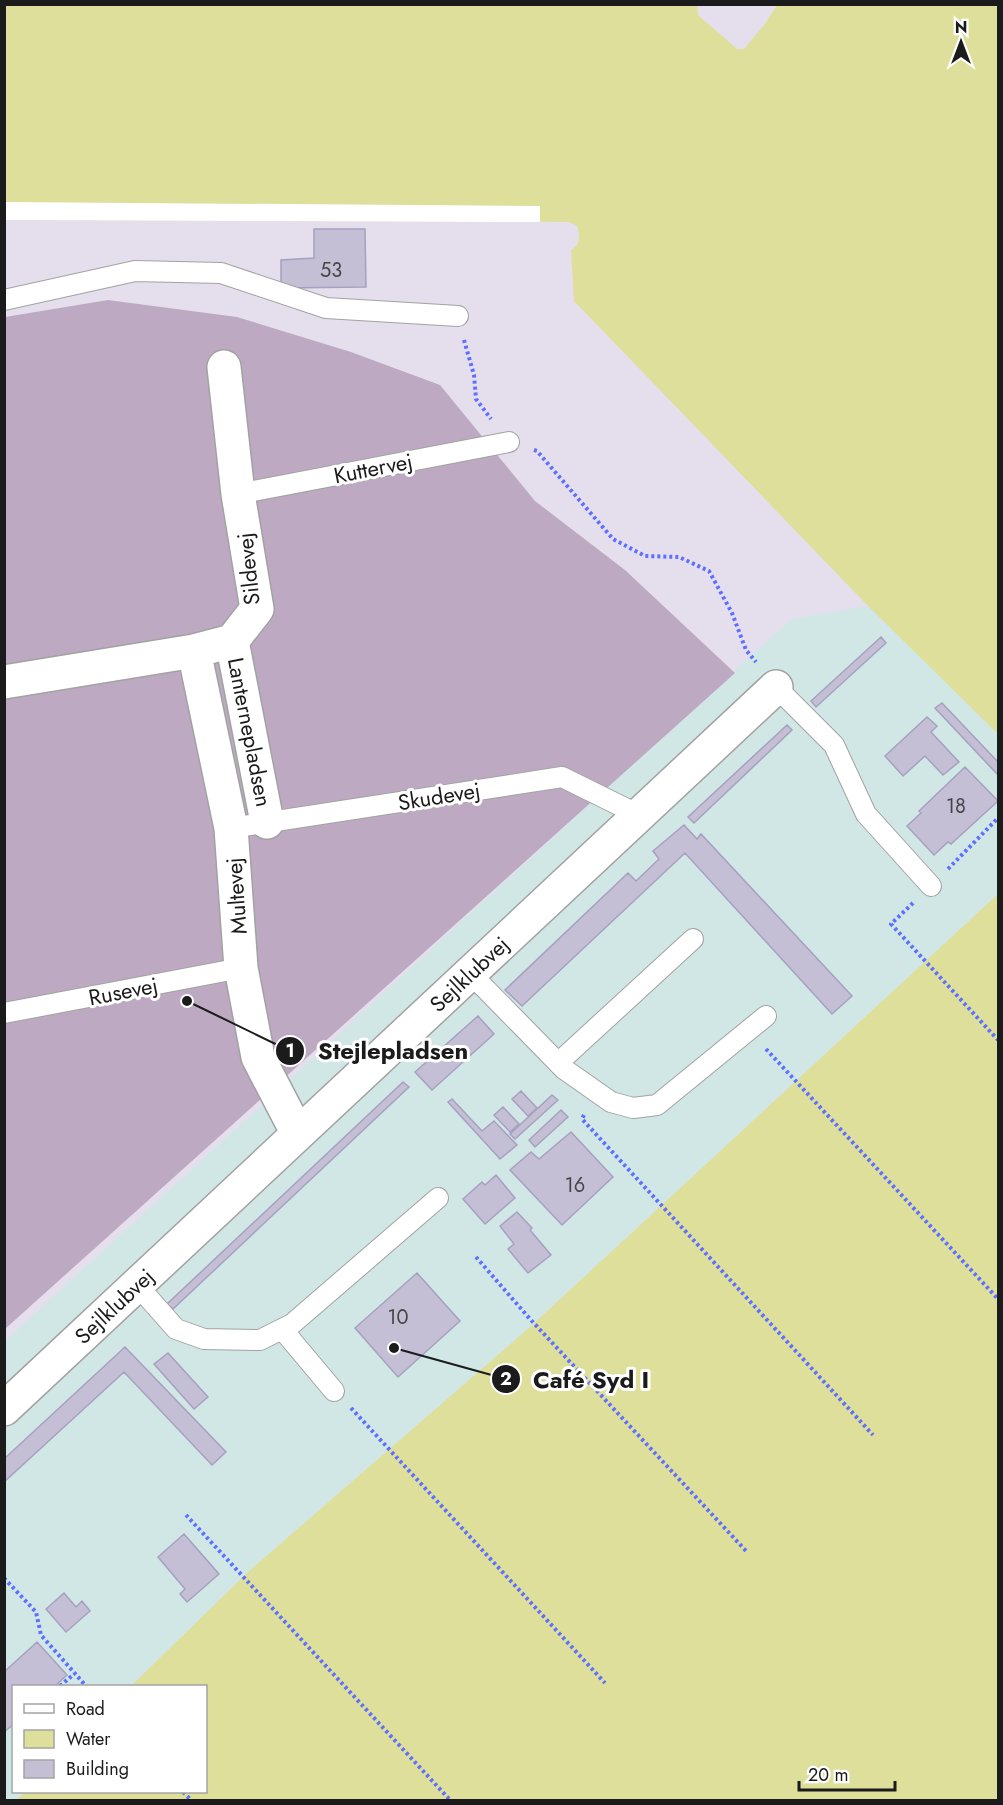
<svg xmlns="http://www.w3.org/2000/svg" width="1003" height="1805" font-family="Jost,sans-serif">
	<rect width="100%" height="100%" fill="#e5dfed"/>
	<path fill="#d0e7e6" d="M868,606L998,734V894L531,1326L248,1572L131,1686H14V1792H25L16,1800H5V1341L791,619Z"/>
	<path fill="#bdaac2" d="M108,300L237,317L351,352L440,385L535,501L625,570L735,673L5,1329V317Z"/>
	<path fill="#dedf9b" d="M5,5H697L698,15L737,49H744L765,24L777,5H998V734L868,606L574,301L571,250C581,244 580,236 577,226L569,222L5,220Z
		M998,894V1800H16L25,1792H206V1686H131L248,1572L531,1326Z"/>
	<path fill="#fff" d="M5,202L540,206V222L5,220Z"/>
	<path fill="#c4bfd4" stroke="#a7a0c0" stroke-width="1.5" d="M314,229H365L366,287L281,288V260L314,258Z
		M881,637L886,643L816,707L811,701Z
		M942,703L998,762V775L935,708Z
		M927,717L937,726L931,732L959,762L943,775L925,756L903,776L885,756Z
		M787,725L792,730L694,823L688,817Z
		M965,767L998,801L951,844L948,842L934,855L907,826L921,813L919,811Z
		M684,825L697,839L701,834L852,996L832,1014L685,853L522,1006L505,990L628,873L636,881L659,859L653,851Z
		M478,1016L494,1034L432,1090L415,1072Z
		M403,1082L409,1087L173,1309L167,1304Z
		M521,1091L537,1108L528,1116L512,1099Z
		M552,1095L558,1100L515,1139L510,1134Z
		M452,1099L482,1131L494,1121L517,1145L500,1159L448,1102Z
		M503,1107L519,1124L510,1132L494,1115Z
		M561,1110L568,1117L535,1147L529,1140Z
		M571,1132L613,1177L562,1225L510,1170L531,1152L539,1159Z
		M496,1175L515,1198L485,1224L463,1199L482,1182L485,1185Z
		M517,1212L532,1228L530,1230L551,1255L528,1273L508,1249L514,1244L500,1226Z
		M417,1273L460,1321L398,1377L355,1328Z
		M125,1347L226,1452L212,1465L124,1372L4,1482V1459Z
		M168,1353L208,1397L194,1409L154,1364Z
		M184,1534L219,1574L187,1602L180,1594L185,1589L158,1557Z
		M64,1593L76,1607L82,1601L90,1611L66,1632L46,1609Z
		M37,1642L67,1675L55,1686H14V1724L4,1732V1672Z"/>
	<g fill="none" stroke-linecap="round" stroke-linejoin="round">
		<defs>
			<path id="service" d="M4,300L135,271L221,273L326,308L458,316
				M238,494L509,442
				M776,687L834,745L866,814L931,886
				M231,828L562,777L639,815
				M470,973L564,1069L611,1102L633,1108L657,1105L766,1016
				M4,1013L241,968
				M558,1063L693,939
				M137,1285L176,1329L204,1339L260,1340L292,1324L438,1198
				M282,1329L334,1391"/>
			<path id="minor" d="M232,641L267,822
				M194,651L231,828L241,968L258,1057L298,1134
				M4,682L194,651L232,641L257,609L238,494L224,367
				M4,1409L776,687"/>
		</defs>
		<use href="#service" stroke="#a2a2a2" stroke-width="22"/>
		<use href="#minor" stroke="#a2a2a2" stroke-width="36"/>
		<path stroke="#5e70ff" stroke-width="4" stroke-dasharray="3 3" stroke-linecap="butt" d="M464,340L474,375L476,399L491,419
			M534,450L537,451L613,539L645,556L679,557L709,571L732,613L746,650L756,662
			M948,869L998,818
			M913,903L891,924L998,1040
			M766,1049L998,1299
			M584,1115L582,1119L873,1435
			M476,1257L530,1319L747,1552
			M351,1408L605,1683
			M186,1515L450,1800
			M4,1578L36,1612L41,1635L86,1686
			M60,1686L74,1674
			M183,1792L191,1800"/>
		<use href="#service" stroke="#fff" stroke-width="20"/>
		<use href="#minor" stroke="#fff" stroke-width="33"/>
	</g>
	<g text-anchor="middle" dominant-baseline="central" stroke-width="6" stroke-linejoin="round" paint-order="stroke">
		<g font-size="20" fill="#454449">
			<text x="331" y="270">53</text>
			<text x="956" y="806">18</text>
			<text x="575" y="1185">16</text>
			<text x="398" y="1317">10</text>
		</g>
		<g font-size="22" fill="#1b1b1b" stroke="#fff">
			<text transform="translate(373 468) rotate(-11)">Kuttervej</text>
			<text transform="translate(248 569) rotate(-96)">Sildevej</text>
			<text transform="translate(250 732) rotate(79)">Lanternepladsen</text>
			<text transform="translate(439 796) rotate(-9)">Skudevej</text>
			<text transform="translate(236 896) rotate(-94)">Multevej</text>
			<text transform="translate(469 974) rotate(-43)">Sejlklubvej</text>
			<text transform="translate(123 991) rotate(-11)">Rusevej</text>
			<text transform="translate(114 1306) rotate(-43)">Sejlklubvej</text>
		</g>
	</g>
	<path fill="none" stroke="#1b1b1b" stroke-width="2" d="M187 1001L290 1051M394 1348L506 1379"/>
	<g fill="#1b1b1b" stroke="#fff" stroke-width="2">
		<circle cx="187" cy="1001" r="6"/>
		<circle cx="394" cy="1348" r="6"/>
		<circle cx="290" cy="1051" r="15"/>
		<circle cx="506" cy="1379" r="15"/>
	</g>
	<g font-size="18" text-anchor="middle" font-weight="bold" fill="#fff">
		<text x="290" y="1057">1</text>
		<text x="506" y="1385">2</text>
	</g>
	<g font-size="24" text-anchor="middle" font-weight="bold" fill="#1b1b1b" stroke="#fff" stroke-width="6" stroke-linejoin="round" paint-order="stroke">
		<text x="393" y="1059">Stejlepladsen</text>
		<text x="591" y="1388">Café Syd I</text>
	</g>
	<rect width="1003" height="1805" fill="none" stroke="#1b1b1b" stroke-width="12"/>
	<rect x="12" y="1685" width="195" height="108" fill="#ffffff" stroke="#a4a4a4" stroke-width="1.5"/>
	<rect x="24" y="1704" width="30" height="9" fill="#ffffff" stroke="#a4a4a4" stroke-width="1.5"/>
	<text x="66" y="1715" font-size="18" fill="#1b1b1b">Road</text>
	<rect x="24" y="1730" width="30" height="18" fill="#dedf9b" stroke="#a4a4a4" stroke-width="1.5"/>
	<text x="66" y="1745" font-size="18" fill="#1b1b1b">Water</text>
	<rect x="24" y="1760" width="30" height="18" fill="#c4bfd4" stroke="#a4a4a4" stroke-width="1.5"/>
	<text x="66" y="1775" font-size="18" fill="#1b1b1b">Building</text>
	<g transform="translate(961 42)" stroke="#ffffff" stroke-width="4.5" paint-order="stroke">
	<path d="M0-4.5L10 22L0 15L-10 22Z" fill="#1b1b1b"/>
	<text y="-9" font-size="16" font-weight="bold" text-anchor="middle" fill="#1b1b1b">N</text>
	</g>
	<path d="M799 1781v9h96v-9" fill="none" stroke="#1b1b1b" stroke-width="3"/>
	<text x="808" y="1781" font-size="18" fill="#1b1b1b" stroke="#ffffff" stroke-width="4.5" paint-order="stroke">20 m</text>
</svg>
